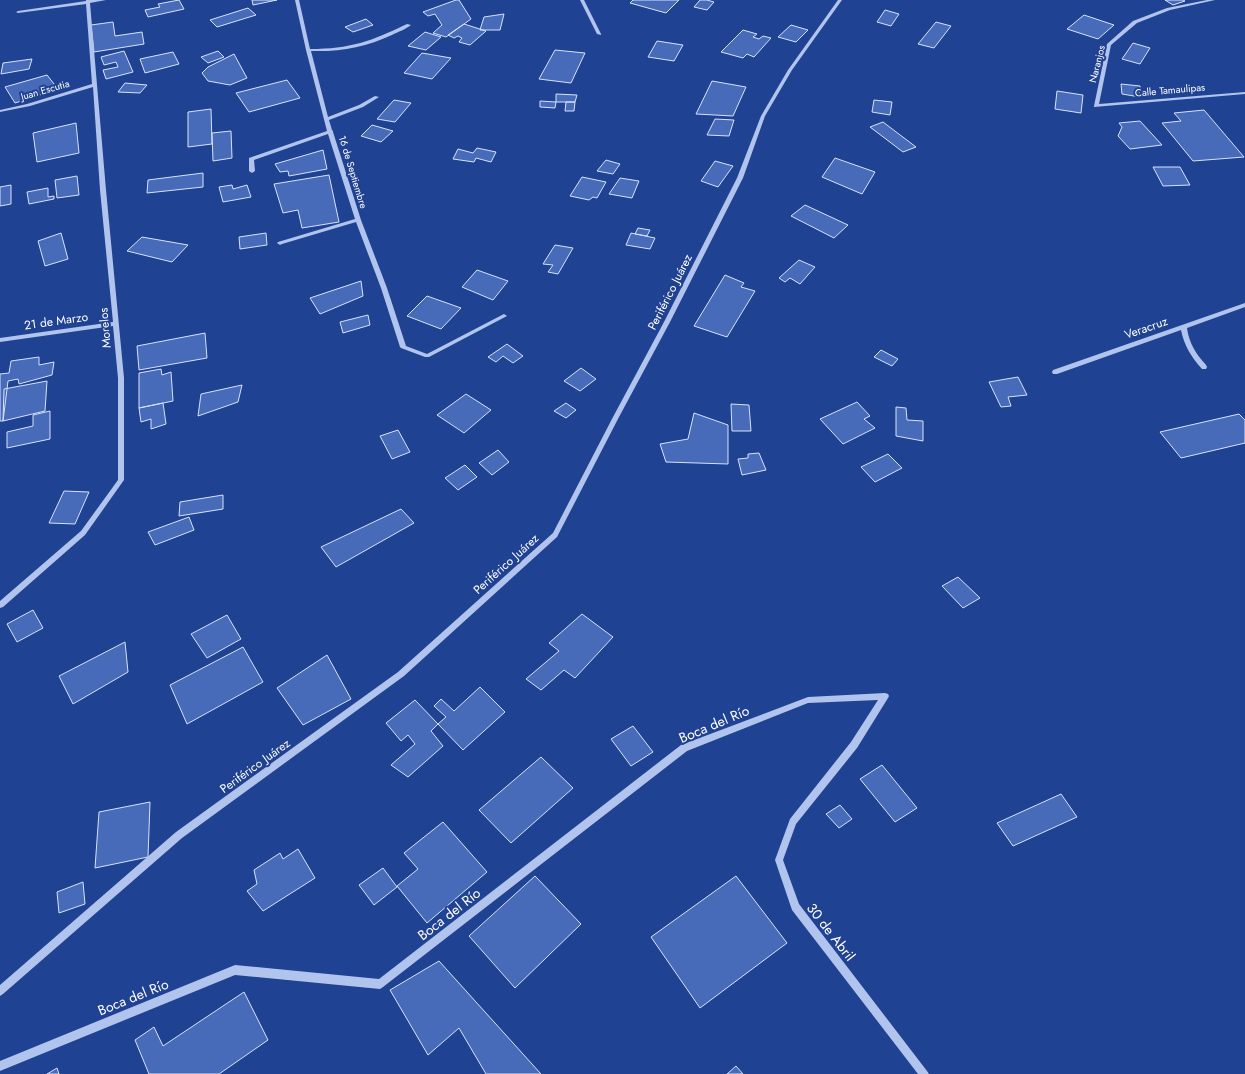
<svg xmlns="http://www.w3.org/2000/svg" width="1245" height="1074" font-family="Jost,sans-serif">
	<rect width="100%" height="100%" fill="#204292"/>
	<path fill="#486bb9" stroke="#d7e2fa" d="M179,0L184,9L148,17L145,10L160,7L158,4Z
		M252,0H277L253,5Z
		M456,0H459L471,19L446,37L433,33L442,25L435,14L428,16L423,12Z
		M633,0H679L666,13L630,3Z
		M700,0H707L714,2L707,10L694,7Z
		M1165,0H1183L1185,1L1173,5Z
		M248,8L256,15L217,27L210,20Z
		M885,10L899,14L891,26L877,22Z
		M504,14L500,30H480L484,17Z
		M1084,15L1114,25L1098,39L1067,29Z
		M366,19L373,25L353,32L345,27Z
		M113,22L115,36L142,32L144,44L94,52L91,25Z
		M936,22L951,26L934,48L918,44Z
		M464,24L486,31L470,45L459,42L462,38L458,36L454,38L448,35Z
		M791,25L808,30L796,42L778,37Z
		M743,30L757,34L753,37L759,39L763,36L771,38L754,57L747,54L743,58L721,52Z
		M425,32L441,37L426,50L408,46Z
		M657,41L683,45L674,61L648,57Z
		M1133,43L1150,48L1140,64L1122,59Z
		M555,50L585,53L571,83L539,79Z
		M124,51L133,72L106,79L103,70L118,67L116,62L104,65L101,57Z
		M218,51L224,57L208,63L201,57Z
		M173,52L179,64L145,73L140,59Z
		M422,53L451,58L432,79L404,73Z
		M234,54L247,78L230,85L208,81L202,73L208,67Z
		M32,59L29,69L1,74L3,63Z
		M47,75L58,89L15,103L5,87Z
		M287,80L300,98L249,112L236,93Z
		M712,81L746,87L733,116L696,114Z
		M125,83L147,85L140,93L118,92Z
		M1121,84L1140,86V97L1122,94Z
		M1057,91L1083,95L1081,113L1055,109Z
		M556,94L577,95L575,102H556Z
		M394,100L411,103L395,122L377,119Z
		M874,100L892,102L890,115L872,112Z
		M540,101L556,102L555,108L540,107Z
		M566,102H575L574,111H565Z
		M211,109L212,144L188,147V112Z
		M1204,110L1244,157L1193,161L1162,123L1181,121L1174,113Z
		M715,119L734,120L729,136L707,135Z
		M1140,121L1162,145L1130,149L1118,136L1122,127L1119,123Z
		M883,122L916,147L903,152L870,127Z
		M76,123L79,153L37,162L33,133Z
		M372,125L393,131L381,142L361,136Z
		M231,131L232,158L213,161L212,133Z
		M477,148L496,152L491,162L476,158L474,162L453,159L458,149L473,153Z
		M323,150L327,169L289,176L288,171L280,172L275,164Z
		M835,158L875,172L862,194L822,177Z
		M606,160L620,164L613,174L597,171Z
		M715,161L733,166L718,187L701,181Z
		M1153,167H1180L1190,185L1163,186Z
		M203,173V187L147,193L148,180Z
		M329,175L339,222L302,228L298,210L283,213L274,184Z
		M77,176L79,195L57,198L55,180Z
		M582,177L606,182L597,198L593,197L589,200L570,196Z
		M620,178L639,181L632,198L609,194Z
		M11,185V204L0,206V187Z
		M232,185L233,189L247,185L251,197L223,202L219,187Z
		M48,188V197L54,196V199L29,204L27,192Z
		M805,205L848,225L834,238L791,216Z
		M638,228L650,230L647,236L635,234Z
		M61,233L68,259L45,266L38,241Z
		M266,233L267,245L240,249L239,237Z
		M631,233L655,238L650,249L626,245Z
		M142,237L188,245L172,262L127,251Z
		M555,245L573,248L558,274L548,272L553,265L543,264Z
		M799,260L815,267L800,284L790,278L785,282L779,278Z
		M477,270L508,281L493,300L462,287Z
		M725,275L744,283L741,287L755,291L727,337L694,326Z
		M361,281L363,296L320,314L310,298Z
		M427,296L461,308L441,329L407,316Z
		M368,315L370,325L343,333L340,322Z
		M205,333L207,358L139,370L137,346Z
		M507,344L523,356L513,363L503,356L496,362L488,357Z
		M881,350L898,359L892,366L874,357Z
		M39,357V365L54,362L52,375L19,384L18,379L8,381L3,421H0V374L9,373L11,361Z
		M581,368L596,379L580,391L564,381Z
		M161,369L162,375L171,372L173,401L139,408V373Z
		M1018,377L1027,395L1008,397L1011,406L1001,407L989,382Z
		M47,381L45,411L3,421L4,389Z
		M242,385L238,402L198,416L201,394Z
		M466,394L491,410L464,433L437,415Z
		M857,402L870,416L864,419L875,428L843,444L820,419Z
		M163,403L166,424L151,429V419L141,422L139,408Z
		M566,403L576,410L566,418L554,411Z
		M731,404L749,405L751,431H732Z
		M896,407L906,408L907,420L923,421V441L896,436Z
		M50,411V439L7,448V432L33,426V415Z
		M694,413L728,425V464L666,462L660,444L688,439Z
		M1239,414L1245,420V443L1181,458L1160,432Z
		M398,430L410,452L392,459L380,436Z
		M498,450L509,462L492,475L479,463Z
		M759,453L766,470L742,475L738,459L748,458V454Z
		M888,454L902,468L875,482L861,467Z
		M465,465L477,477L458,490L445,478Z
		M64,491L89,492L75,524L49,523Z
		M223,495V509L179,516L180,502Z
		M401,509L414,523L336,567L321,547Z
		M189,517L194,530L155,545L148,532Z
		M958,577L980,598L963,608L942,586Z
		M33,610L43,628L17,642L7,624Z
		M582,614L613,637L575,678L564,670L541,690L526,679L559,651L549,643Z
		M227,615L241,639L207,658L191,634Z
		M125,642L128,672L73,704L59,676Z
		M243,647L263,682L187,724L170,685Z
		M327,655L351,699L303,725L277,688Z
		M480,687L505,712L463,750L438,724L446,717L434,706L441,699L454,711Z
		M415,700L438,724L431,731L443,746L408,777L391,765L415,744L408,735L401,741L386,723Z
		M633,726L653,752L631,766L611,739Z
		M541,757L573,788L511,843L479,810Z
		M882,765L917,808L895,822L860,779Z
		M1061,794L1077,817L1013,846L997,823Z
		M150,802L148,857L95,868L99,812Z
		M840,805L852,819L839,828L826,814Z
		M443,822L487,872L427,923L397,886L418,869L404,853Z
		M298,849L315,878L263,911L247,891L257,884L254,870L280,853L283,859Z
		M383,868L397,887L374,905L359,885Z
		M535,876L581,924L515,988L469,936Z
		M736,876L787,943L700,1008L651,937Z
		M83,882L85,904L59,913L57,892Z
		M439,961L541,1074H486L459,1028L428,1055L390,990Z
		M244,992L268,1040L219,1074H149L135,1040L154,1027L163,1046Z
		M736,1066L743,1074H727Z
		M57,1068L59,1074H47Z"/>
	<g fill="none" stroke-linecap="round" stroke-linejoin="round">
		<path fill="#b1c4ed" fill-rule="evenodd" d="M86,0H106L90,3L106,190L124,378V480L85,535L3,607L0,608V601L81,531L118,480V378L113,326L0,342V338L113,322L100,190L93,87L30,106L0,112V110L27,104L92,84L86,4L18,13L16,12L18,11L86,1Z
			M295,0H299L310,49C350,49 372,41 407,24L411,25C406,29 398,32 392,35C366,47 340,52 311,51L328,117L359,105L375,96L379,97L363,107L329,120L332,130L333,131V132L361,220L387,288L406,346L427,354L502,315L504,314L507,316L429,357H425L401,348L400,347L381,288L356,222L282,244L280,245L277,243L278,242L355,219L328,134L254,160L255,171L252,173L249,171V158L327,131L306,50Z
			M580,0H584L601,34V35L597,34Z
			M838,0H842L792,70L765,116L743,178L670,322L619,417L557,537L404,676L182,838L3,994L0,996V985L176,832L398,672L553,533L613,417L664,322L737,178L761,116L788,70Z
			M1207,0H1215L1170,10L1137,23L1111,45L1099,104L1245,92V94L1094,107V106L1107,44L1133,21L1167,8Z
			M1245,303V307L1187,328C1189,343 1196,354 1206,365L1207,367L1206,369H1202C1191,357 1184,345 1181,330L1057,374H1053L1052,372L1053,370Z
			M885,693L888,694L889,696L888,698L857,748L796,824L783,860L799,904L927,1071L929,1074H918L792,910L775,860L790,819L851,742L878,700L808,703L687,751L383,987L380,989L235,975L0,1071V1061L235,965L379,979L681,745L808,697Z"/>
	</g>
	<g text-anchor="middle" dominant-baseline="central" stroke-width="4" stroke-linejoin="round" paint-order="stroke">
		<g font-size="10" fill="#fff" stroke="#204292">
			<text transform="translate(1097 64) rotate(-76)">Naranjos</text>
			<text transform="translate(45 90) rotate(-16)">Juan Escutia</text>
			<text transform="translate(1170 90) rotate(-5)">Calle Tamaulipas</text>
			<text transform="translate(353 172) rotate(73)">16 de Septiembre</text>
		</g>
		<g font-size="12" fill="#fff" stroke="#204292">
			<text transform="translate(670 292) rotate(-63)">Periférico Juárez</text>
			<text transform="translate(56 321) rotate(-8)">21 de Marzo</text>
			<text transform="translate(105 328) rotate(-95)">Morelos</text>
			<text transform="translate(1146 328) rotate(-19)">Veracruz</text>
			<text transform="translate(506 564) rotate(-42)">Periférico Juárez</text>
			<text transform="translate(255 766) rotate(-36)">Periférico Juárez</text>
		</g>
		<g font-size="14" fill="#fff" stroke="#204292">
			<text transform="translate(714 724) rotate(-23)">Boca del Río</text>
			<text transform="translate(449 914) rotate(-38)">Boca del Río</text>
			<text transform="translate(831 932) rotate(52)">30 de Abril</text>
			<text transform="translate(133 997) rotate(-22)">Boca del Río</text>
		</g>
	</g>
</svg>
